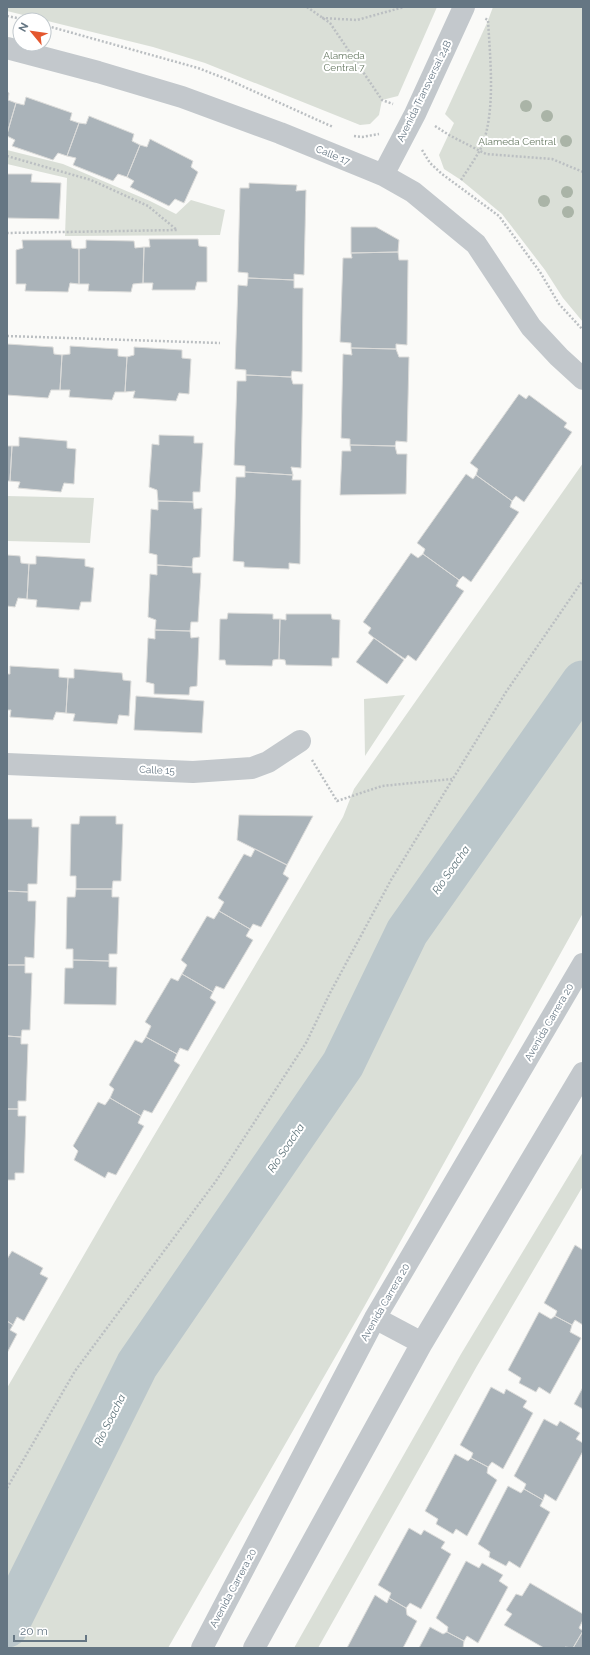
<svg xmlns="http://www.w3.org/2000/svg" width="590" height="1655" font-family="Raleway,sans-serif">
	<rect width="100%" height="100%" fill="#fafaf8"/>
	<path fill="#dadfd7" d="M7,7H437L398,96L382,100L379,115L370,124L360,125L205,63L153,47L7,11Z
		M493,7H583V322L563,298L545,270L502,214L461,180L444,169L439,155L454,123L445,114L487,23Z
		M7,150L63,164L150,201L176,214L191,200L225,210L220,235L65,236L67,178L7,164Z
		M583,463V913L364,1307L168,1648H7V1388L114,1203L343,817L354,789Z
		M7,496L94,498L90,543L7,541Z
		M405,695L365,756L364,699Z
		M583,1152V1186L477,1366L318,1648H294L461,1354Z"/>
	<g fill="none" stroke-linecap="round" stroke-linejoin="round">
		<path stroke="#bbc7cb" stroke-width="43" d="M7,1626L137,1365L343,1064L407,932L583,682"/>
	</g>
	<path fill="#aab3b9" stroke="#dcdcda" d="M7,92L9,93L8,100L16,103L7,134Z
		M26,97L72,113L70,120L79,123L67,156L58,153L53,160L12,146L15,140L7,136V134L16,103L24,105Z
		M89,116L134,134L132,141L140,145L127,177L118,174L113,181L73,165L76,158L67,156L79,123L86,124Z
		M150,139L193,161L191,167L198,172L184,203L175,199L169,206L130,187L134,181L127,177L140,145L147,147Z
		M7,174H32L31,182L61,183L59,219L7,218Z
		M249,183L297,185L296,191L306,190L304,275L294,274V280L248,278V273L238,272L240,188H249Z
		M351,227H376L399,240L398,252L351,253Z
		M149,239H198L199,246L207,247V282H197L195,290H152L153,283H143L144,247H150Z
		M22,240H71L72,248L79,249V284L70,283L68,292L25,291L26,284H16V250L23,248Z
		M86,240L134,241L135,248L144,247L143,283L133,284L131,292L88,291L89,284H79V249L86,248Z
		M398,252L399,260H408L407,345L396,344V349L351,348V343L340,342L343,258H352L351,253Z
		M248,278L294,280V288H303L302,372L292,371L291,377L246,375V370L235,369L238,285L247,286Z
		M7,344L53,347L54,354L62,355L60,390H51L48,398L7,395Z
		M70,346L118,349V356L127,357L125,392H115L112,400L69,397L70,390H60L62,355L70,354Z
		M134,347L182,350V358L191,359L189,394L179,393L176,401L133,398L135,391L125,392L127,357L134,355Z
		M351,348L396,349L399,357H409L407,442L396,441L395,446L350,445V439L341,438L343,354L352,355Z
		M246,375L291,377L293,384H303L301,468L291,467L293,475L245,472V466L234,465L237,381H246Z
		M519,394L526,399L529,395L567,423L564,427L572,432L524,502L516,496L512,501L476,475L478,469L470,463Z
		M159,435L194,436V443H203L200,492H193V502L158,501L157,490L149,487L152,444L159,445Z
		M19,437L67,441V448L76,449L74,484L64,483L61,492L18,488L20,482L10,481L12,446H19Z
		M350,445L395,446L397,454H407L406,494L340,495L342,451H351Z
		M7,446H12L10,481H7Z
		M245,472L293,475L292,480H301L300,564L289,563V569L244,567V562L233,561L236,477H245Z
		M466,474L473,479L476,475L512,501L510,507L519,512L471,582L463,576L459,580L423,554L425,549L417,543Z
		M158,501L193,502L194,509L202,508L200,557L193,558L192,567L157,565V555L149,553L151,509L158,510Z
		M411,553L418,558L423,554L459,580L456,586L464,591L416,661L408,655L405,659L374,638L368,633L371,628L363,622Z
		M7,555L20,556L21,563L29,564L27,599L18,598L15,607L7,606Z
		M36,556L85,559V566L94,568L91,602H81L79,610L36,607L37,600L27,599L29,564H36Z
		M157,565L192,567L193,573H201L198,622H191L190,631L155,630L156,620L148,617L150,574L157,575Z
		M228,613L273,614V619H280L279,659L273,660L272,666L226,665L225,660H219L220,619H227Z
		M286,614H331L332,619L340,620L339,658H332V666L286,665L285,660L279,659L280,619L286,620Z
		M155,630L190,631L191,638L199,637L197,686L190,687L189,695L154,694V684L146,682L148,638L155,639Z
		M374,638L404,660L387,684L356,662Z
		M10,666L59,669V677L68,678L66,713L56,712L53,720L10,717L11,710H7V674H10Z
		M74,669L122,673L123,680L131,681L129,716L119,715L117,724L73,721L75,714L66,713L68,678H74Z
		M136,696L204,701L202,733L134,730Z
		M239,815L313,816L287,865L237,840Z
		M80,816H116V824H123L121,881H113L112,889H76V876H70L71,824H79Z
		M7,819H32V827H39L37,884H28V892L7,891Z
		M255,849L287,865L283,874L289,878L261,927L253,924L250,929L219,911L224,902L218,898L244,854L251,857Z
		M76,889H112V897H119L117,954H109V961L73,960V949H66L67,897H75Z
		M7,891L28,892V901H36L34,958L25,957V965H7Z
		M219,911L250,929L246,936L253,940L224,989L216,986L213,992L182,974L187,965L181,960L207,916L214,919Z
		M73,960L109,961V967H117L116,1005L64,1004L65,968H73Z
		M7,965H25V973H32L30,1030H22L21,1037L7,1036Z
		M182,974L213,992L210,998L216,1002L188,1051L180,1048L177,1054L146,1037L151,1026L145,1022L171,978L178,981Z
		M7,1036L21,1037V1044H28L26,1101H18V1109H7Z
		M146,1037L177,1054L174,1061L180,1065L152,1113L144,1110L141,1116L110,1098L114,1089L109,1085L135,1040L142,1043Z
		M110,1098L141,1116L138,1123L144,1126L116,1175L108,1172L105,1178L74,1160L78,1151L73,1146L98,1102L105,1105Z
		M7,1109H18V1116H26L24,1173H15V1180H7Z
		M575,1245L583,1250V1325L575,1320L572,1325L555,1316L557,1311L544,1303Z
		M12,1251L43,1268L40,1274L48,1278L24,1321L17,1317L13,1325L7,1321V1259Z
		M539,1312L551,1319L555,1316L572,1325L570,1332L581,1338L550,1394L539,1387L536,1392L519,1383L521,1378L508,1370Z
		M7,1321L13,1325L10,1330L17,1334L7,1353Z
		M491,1387L504,1394L506,1389L527,1401L523,1407L533,1413L503,1469L492,1462L488,1467L471,1458L473,1453L460,1445Z
		M583,1387V1409L574,1404Z
		M544,1419L557,1426L560,1421L580,1433L576,1439L583,1443V1451L556,1501L545,1494L543,1500L524,1489L526,1484L514,1476Z
		M455,1454L468,1461L471,1458L488,1467L487,1473L497,1480L467,1536L456,1529L453,1534L436,1524L438,1519L425,1511Z
		M508,1486L521,1493L524,1489L543,1500L540,1506L550,1512L520,1568L509,1561L506,1566L489,1557L490,1552L478,1544Z
		M409,1528L421,1535L424,1530L445,1542L441,1548L451,1554L421,1609L410,1603L406,1608L389,1598L391,1593L378,1585Z
		M466,1561L479,1568L482,1563L503,1575L499,1581L508,1587L478,1643L467,1636L464,1641L447,1632L448,1627L436,1618Z
		M530,1583L583,1614V1620L579,1628L583,1631L573,1648L565,1647L564,1648H544L504,1625L512,1614L506,1610L516,1594L522,1596Z
		M375,1595L387,1603L389,1598L406,1608L407,1615L417,1621L403,1648H347Z
		M430,1627L443,1634L447,1632L464,1641L463,1648H419Z
		M583,1631V1648H573Z"/>
	<g fill="none" stroke-linecap="round" stroke-linejoin="round">
		<path stroke="#bbbfc2" stroke-width="2.5" stroke-dasharray="2 2" stroke-linecap="butt" d="M307,7L330,23L382,100L393,104
			M7,16L27,20
			M322,18L357,20L404,7
			M44,25L198,68L229,80L333,127
			M435,126L449,135L486,154L552,159L583,172
			M354,136L362,137L379,134
			M422,150L430,163L442,174L499,216L540,272L559,304L583,330
			M7,156L91,180L148,206L177,230L7,233
			M461,180C468,169 476,158 482,146C496,110 490,58 488,20L484,18
			M7,336L220,343
			M312,760L337,801L382,786L452,779
			M7,1488L75,1371L216,1181L306,1043L330,993L391,880L506,692L583,580"/>
		<path stroke="#c3c8cc" stroke-width="22" d="M7,48L98,72L182,97L280,133L366,168L383,175L413,192L476,244L531,327L559,357L583,379
			M383,175L415,114L464,7
			M7,764L193,772L252,768L268,762L300,741
			M375,1318L422,1343
			M202,1648L375,1318L583,964
			M254,1648L422,1343L583,1073"/>
	</g>
	<g fill="#aab4a7">
		<circle cx="526" cy="106" r="6"/>
		<circle cx="547" cy="116" r="6"/>
		<circle cx="566" cy="141" r="6"/>
		<circle cx="567" cy="192" r="6"/>
		<circle cx="544" cy="201" r="6"/>
		<circle cx="568" cy="212" r="6"/>
	</g>
	<g text-anchor="middle" dominant-baseline="central" stroke-width="4" stroke-linejoin="round" paint-order="stroke">
		<g font-size="10" fill="#687a64" stroke="#fff">
			<text x="344" y="55">Alameda<tspan x="344" dy="12">Central 7</tspan></text>
			<text x="517" y="141">Alameda Central</text>
		</g>
		<g font-size="10" fill="#657683" stroke="#fff">
			<text transform="translate(424 91) rotate(-64)">Avenida Transversal 24B</text>
			<text transform="translate(333 155) rotate(22)">Calle 17</text>
			<text transform="translate(157 770) rotate(2)">Calle 15</text>
			<text transform="translate(549 1022) rotate(-60)">Avenida Carrera 20</text>
			<text transform="translate(385 1302) rotate(-60)">Avenida Carrera 20</text>
			<text transform="translate(233 1588) rotate(-62)">Avenida Carrera 20</text>
		</g>
		<g font-size="11" font-style="italic" fill="#60757c" stroke="#fff">
			<text transform="translate(451 870) rotate(-55)">Río Soacha</text>
			<text transform="translate(286 1148) rotate(-56)">Río Soacha</text>
			<text transform="translate(110 1420) rotate(-63)">Río Soacha</text>
		</g>
	</g>
	<rect width="590" height="1655" fill="none" stroke="#657683" stroke-width="16"/>
	<g transform="translate(32 32) rotate(299)"><circle r="19" fill="#ffffff" stroke="#c1c8cd"/>
	<path d="M0-3L7 15L0 10L-7 15Z" fill="#e4572e"/>
	<text y="-6" font-size="11" font-weight="bold" text-anchor="middle" fill="#657683">N</text>
	</g>
	<path d="M14 1635v6h72v-6" fill="none" stroke="#657683" stroke-width="2"/>
	<text x="20" y="1635" font-size="12" fill="#657683" stroke="#ffffff" stroke-width="3" paint-order="stroke">20 m</text>
</svg>
